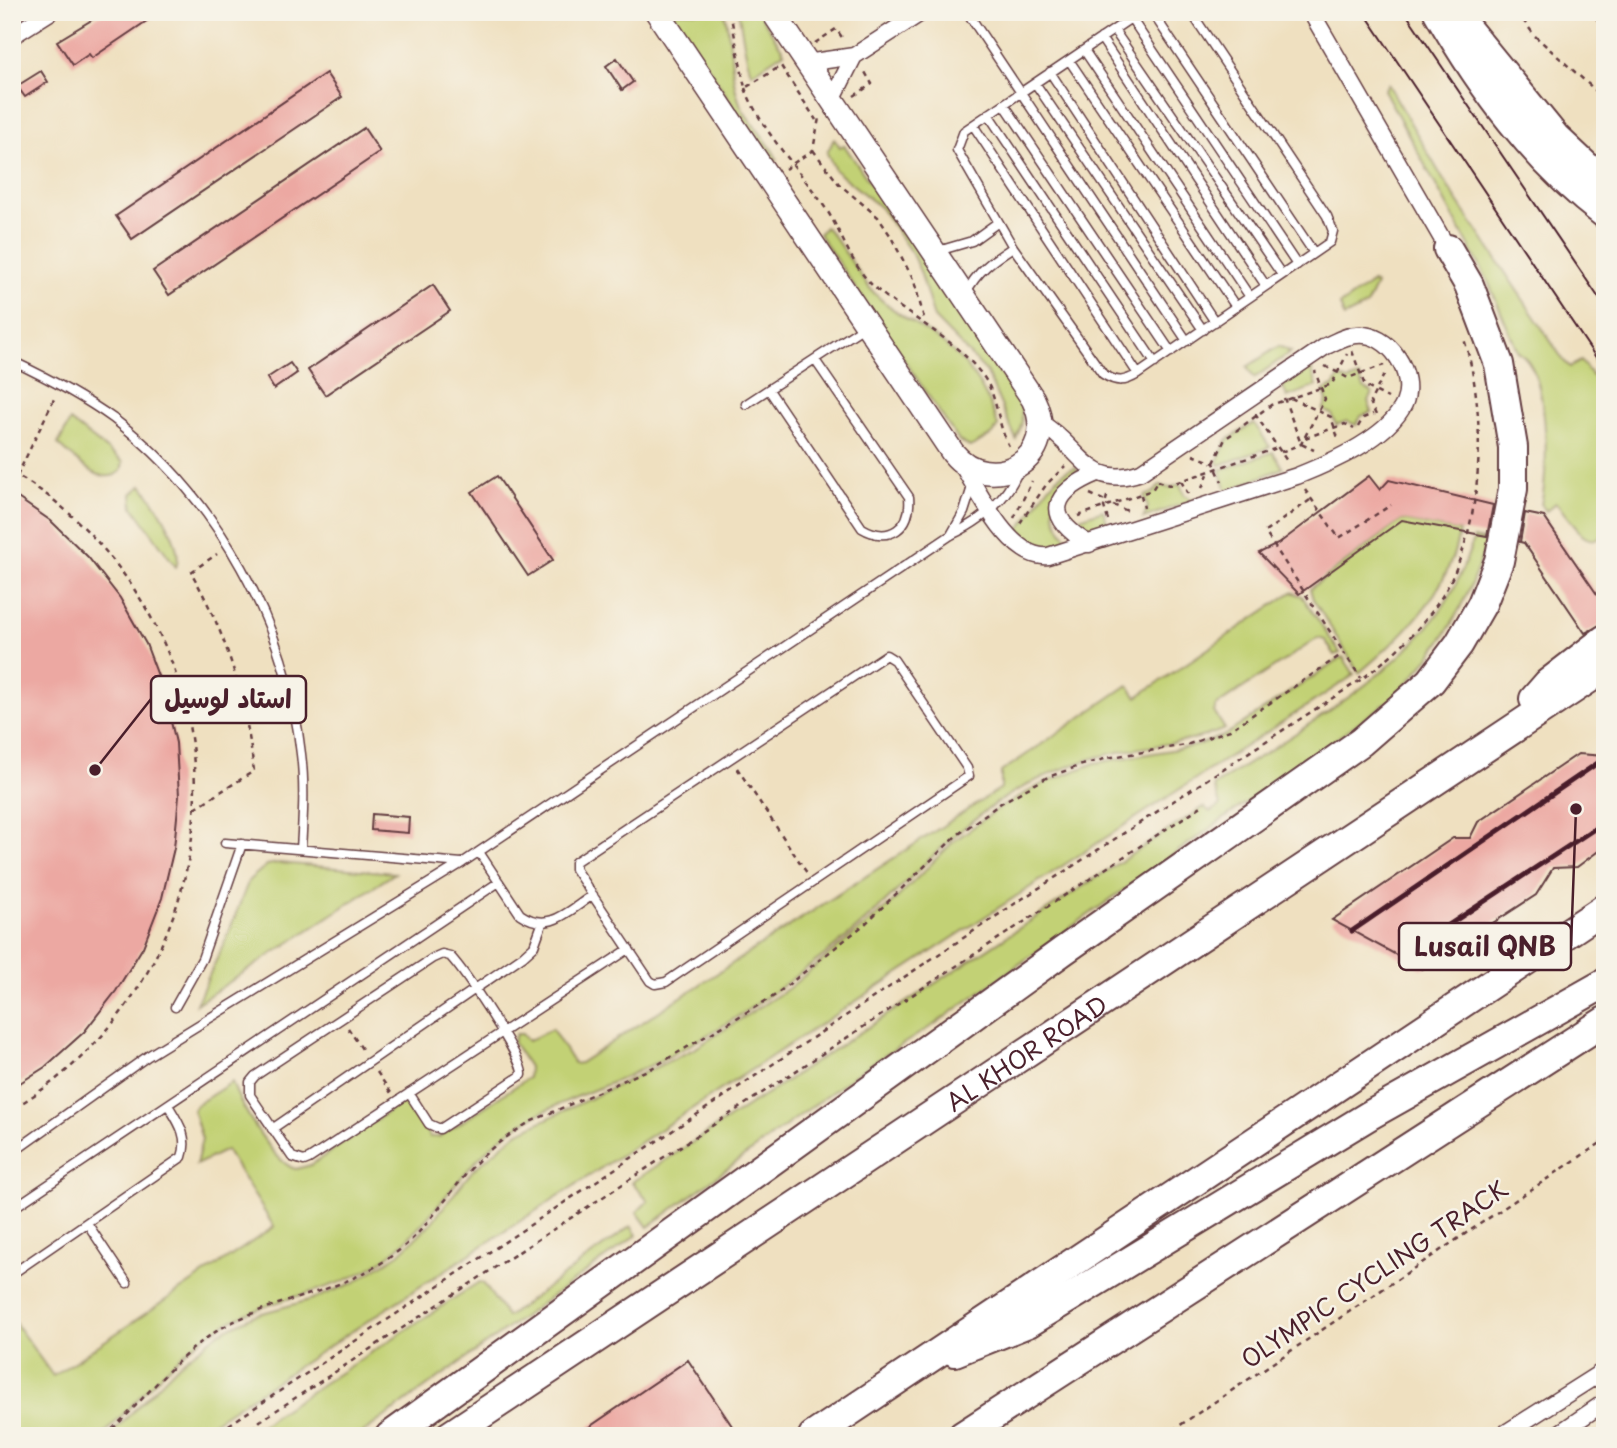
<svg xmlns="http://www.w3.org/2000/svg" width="1617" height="1448" font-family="'Playpen Sans','Playpen Sans Arabic',sans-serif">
	<rect width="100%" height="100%" fill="#f7f3e8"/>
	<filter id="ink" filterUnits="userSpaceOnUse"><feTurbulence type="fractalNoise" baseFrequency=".0143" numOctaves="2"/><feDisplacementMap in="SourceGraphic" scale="14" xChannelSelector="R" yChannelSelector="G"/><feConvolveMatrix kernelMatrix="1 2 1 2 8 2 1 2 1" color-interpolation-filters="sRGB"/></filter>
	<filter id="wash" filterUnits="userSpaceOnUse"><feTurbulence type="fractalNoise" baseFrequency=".00686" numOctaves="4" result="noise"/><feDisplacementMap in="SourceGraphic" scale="28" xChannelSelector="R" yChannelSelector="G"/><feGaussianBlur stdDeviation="1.57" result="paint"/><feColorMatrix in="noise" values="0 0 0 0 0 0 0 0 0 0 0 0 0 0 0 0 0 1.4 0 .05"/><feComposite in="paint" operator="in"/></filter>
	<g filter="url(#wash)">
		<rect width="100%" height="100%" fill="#efe0c0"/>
		<path fill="#c2d174" stroke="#867850" stroke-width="2" d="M672,12H724C734,44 728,80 743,110C751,124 774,147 777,160L770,162Z
			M738,12H758L784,52L752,73C746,67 742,26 738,12Z
			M1388,84L1443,179L1564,361L1570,367L1581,361L1605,393V534C1596,540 1591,542 1582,535L1556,503L1546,511L1541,504C1549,473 1550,368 1518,352L1487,279L1384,90Z
			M834,139L840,147L844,145L1021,403L1022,423L1016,439L986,371L934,318L920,271L912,254L881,208L835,170L827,153Z
			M825,227C832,230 860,276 869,287C885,307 908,319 929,333C965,357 985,385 998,426L993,434L970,447L959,441L819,234Z
			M1373,282L1376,285L1366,306L1344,317L1340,305Z
			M1279,346L1291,352L1254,378L1247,367Z
			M1311,368L1317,386L1287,397L1283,386Z
			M1339,377L1348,381L1359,377L1364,388L1372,393L1368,401L1372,412L1361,416L1356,425L1347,421L1336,425L1332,414L1323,410L1327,401L1324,390L1334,386Z
			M70,421L123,462L121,471C101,489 74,457 58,444Z
			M1254,423L1270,447L1220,465L1217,462L1227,440Z
			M1273,452L1283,468L1227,491L1220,470Z
			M1076,467L1078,471C1047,491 1048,515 1069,541L1049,547L1024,539L1018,530C1037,511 1048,474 1076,467Z
			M1180,484L1184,495L1194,500L1143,518L1148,507L1144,496L1154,492L1160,485L1169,488Z
			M142,485C155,502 185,546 176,567L133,507L132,494Z
			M1103,510L1109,528L1086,532L1071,521Z
			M1402,520L1459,531C1450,592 1404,635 1359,673L1313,599L1310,589Z
			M1474,538L1487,541C1466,606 1441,651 1392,699L935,1024L863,1069L648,1227L637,1212L648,1201L632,1182L1204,807L1210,812L1220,805L1214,786C1290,735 1403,675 1449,597C1460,579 1467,558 1474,538Z
			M1292,592L1302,596L1340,653L1335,655L1325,640L1318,638L1216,706L1214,712L1225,729C1188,744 1157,744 1119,752C1088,758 1057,770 1029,784C977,810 939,850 898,890C868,920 834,949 799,974C748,1012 694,1046 636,1072C596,1091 550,1104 513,1129C461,1164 435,1222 384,1259C339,1292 283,1295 234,1319C180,1346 144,1395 102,1436H12V1319L53,1376L274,1227L226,1150L196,1165L202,1139L193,1110L196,1105L232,1082C239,1103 275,1165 296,1169L311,1165L405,1100L430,1137H439L528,1078L529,1067L513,1042L516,1034H522L528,1041L552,1029L574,1064L580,1063L1001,788V772L1128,685L1137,697Z
			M1343,657L1354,674L1351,677L192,1436H109L178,1365L220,1332L255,1315L313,1299L353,1283L399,1254L431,1223L473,1170L517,1133L694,1049L789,988L890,905L954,841L1002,806L1046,782L1095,763L1195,746L1225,735Z
			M279,863L395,873L196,1004L226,939L249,880L267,865Z
			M631,1226L637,1235L358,1436H249L272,1417L479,1282L484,1284L507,1317Z"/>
		<g id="blocks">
			<path fill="#eca8a2" d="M105,12H160L92,58L89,54L73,65L57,41Z
				M617,58L633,82L622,90L606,66Z
				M41,71L48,82L25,97L17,86Z
				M326,73L342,97L132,239L116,216Z
				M364,128L380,152L169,295L153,271Z
				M433,285L450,311L325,395L308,370Z
				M290,363L297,373L274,389L267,378Z
				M497,476L553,560L528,576L472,492Z
				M1369,476L1380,490L1389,480L1493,505L1487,536L1402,520L1299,594L1259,553L1278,544Z
				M12,494L51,521L88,557L120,598L146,644L164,692L176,743L179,796L174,848L162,898L143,947L116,991L84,1032L45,1067L12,1088Z
				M1525,513L1544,517L1605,606V623L1585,633L1524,543L1520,542Z
				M1578,754L1605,756V846L1577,867L1553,868L1536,895L1422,969L1332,920L1453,838H1470L1478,822Z
				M372,814L409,817L408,833L371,830Z
				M688,1360L732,1426L718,1436H576Z"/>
		</g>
	</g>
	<g filter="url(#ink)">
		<use href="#blocks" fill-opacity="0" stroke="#633c41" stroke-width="2"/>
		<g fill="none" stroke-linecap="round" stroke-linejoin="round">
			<defs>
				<path id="lane" d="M967,12L1187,341
					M1140,12L964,131L957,150L1013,247L1103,374C1117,383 1125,382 1138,374L1330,242L1333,231L1327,216L1191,12
					M1152,12L1314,253
					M1597,12L1605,23
					M1131,18L1297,265
					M1114,30L1282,275
					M1101,38L1266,286
					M1084,50L1250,297
					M1069,60L1236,307
					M1050,72L1215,322
					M1035,83L1203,330
					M1004,104L1171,352
					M988,114L1155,363
					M973,125L1138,374
					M938,251L972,241L997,223
					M966,293C977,271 993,260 1013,247
					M12,361C48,378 82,396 114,419C218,498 287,625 301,754C305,785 303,818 301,849
					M769,390L862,528C889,544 912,528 909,497L815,360
					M746,404L864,327
					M951,535L964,512L972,487
					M886,655L894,660L967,768L969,776L666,982L655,984L650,981L575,869V862Z
					M225,843L462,863
					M479,852L520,914C549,934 568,911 593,895
					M175,1007L202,959L242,844
					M409,1093L429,1124L440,1129L522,1075C524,1059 464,971 450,956L442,954L433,958L255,1076L250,1082V1095L292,1157L304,1161L309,1159L629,949
					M272,1129L523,956L534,946L542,924
					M12,1153L148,1056L462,863L951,535C981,521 1007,500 1019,469
					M12,1209L499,882
					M87,1223L127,1283
					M12,1274L182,1157C189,1137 179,1123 168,1105"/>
				<path id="street" d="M1311,12L1448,249
					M12,36L50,12
					M806,63L854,56L922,12
					M831,102L854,56
					M961,463C979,492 1010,560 1048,556L1297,476C1330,463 1388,438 1404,404C1417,374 1389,332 1357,335C1346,335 1335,342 1326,346L1141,472C1088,491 1080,446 1042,424
					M1089,544C1041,515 1053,492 1098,473
					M1501,1436L1605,1370
					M1555,1436L1605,1402"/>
				<path id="secondary" d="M657,12L953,453C989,497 1063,460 1033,399L773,12"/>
				<g id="highway">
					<path d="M1438,12C1482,88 1535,161 1605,214"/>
					<path d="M1459,19L1556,138L1605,184"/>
					<path d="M1534,699L1548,683L1605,639"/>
					<path d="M955,1352L1028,1323L1370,1115L1605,983"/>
					<path d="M390,1436L1063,951L1361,742L1431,681L1459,644L1482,604L1499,561L1513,489V447L1499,364L1469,285L1448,249"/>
					<path id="s1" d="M449,1436L1605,668"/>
					<path d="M813,1436L1605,908"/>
					<path d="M962,1436L1605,1021"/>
				</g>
			</defs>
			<use href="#lane" stroke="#633c41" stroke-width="11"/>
			<use href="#street" stroke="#633c41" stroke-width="19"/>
			<use href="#secondary" stroke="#633c41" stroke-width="26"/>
			<use href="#highway" stroke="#633c41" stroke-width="32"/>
			<path stroke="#633c41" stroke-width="2.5" stroke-dasharray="5 5" stroke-linecap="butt" d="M730,12L745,88L781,66L816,120
				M1517,12L1535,36L1605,99
				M815,43L836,29L844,40
				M745,88C763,135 801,170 828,212C843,236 851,264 872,285C908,318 953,336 983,376C998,396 997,425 1009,446
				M854,96L872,84L865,72
				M813,150L839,184L878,217L890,235L914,281L925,322
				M785,169L813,150L819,118
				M1352,351L1365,386L1388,398
				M1325,366L1348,378L1384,365
				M1284,398L1301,444L1314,450
				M1291,398L1331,417L1338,438
				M1255,414L1287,461
				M1376,415L1370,402L1386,371
				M1358,427L1363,418L1373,414
				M1305,438L1345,424L1354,429
				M1281,452L1301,444L1325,399L1315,371
				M1193,455L1214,463L1222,482
				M1214,463L1225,439L1271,405L1332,384L1347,354
				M12,473C56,496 93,533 122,572C253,747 202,999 12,1109
				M17,476L55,397
				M1157,481L1169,485L1277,448
				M1181,481L1188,494
				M1202,488L1209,472
				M1305,490L1339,538L1391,505
				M1090,494L1105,501
				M1141,495L1144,508
				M1310,500L1265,532L1344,653
				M1113,505L1130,512
				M1078,516L1152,490L1157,482
				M1014,518L1032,481
				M1108,520L1104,507L1108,493
				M1020,523L1046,485L1065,466
				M737,768L807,873
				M195,808L254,771C245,697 228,637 191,572L217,554
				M348,1028L364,1052
				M377,1072L391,1093
				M105,1436C146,1399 178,1352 227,1325C284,1295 338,1295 393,1255C427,1231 447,1194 475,1164C491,1147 510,1134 530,1122L652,1068L774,996L865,924L956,836L1001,803L1048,777L1082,765L1112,757L1186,745L1230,730L1344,653L1361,678
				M212,1436L1019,901L1362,679C1393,655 1422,629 1443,595C1484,526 1488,414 1464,339
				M245,1436L260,1421L1203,805
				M1164,1436L1605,1140"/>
			<use href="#lane" stroke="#fff" stroke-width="8"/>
			<use href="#street" stroke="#fff" stroke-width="16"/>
			<use href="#secondary" stroke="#fff" stroke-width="23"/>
			<use href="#highway" stroke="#fff" stroke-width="28"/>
			<path stroke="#4a1f2b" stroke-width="2" d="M1364,12L1605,371
				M1405,12L1605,307"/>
			<path stroke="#4a1f2b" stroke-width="5" d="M1352,931L1605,758
				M1400,957L1605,822"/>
		</g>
	</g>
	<g text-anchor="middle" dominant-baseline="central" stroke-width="5" stroke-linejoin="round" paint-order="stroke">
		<g font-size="24" fill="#4a1f2b" stroke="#f7f3e8">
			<text stroke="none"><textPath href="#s1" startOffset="693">AL KHOR ROAD</textPath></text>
			<text transform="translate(1374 1273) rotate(-34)">OLYMPIC CYCLING TRACK</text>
		</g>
	</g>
	<path fill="none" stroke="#4a1f2b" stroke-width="2.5" d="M95 770L151 699M1576 809L1571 946"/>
	<g fill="#4a1f2b" stroke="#f7f3e8" stroke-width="2.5">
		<circle cx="95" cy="770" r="7"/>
		<circle cx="1576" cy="809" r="7"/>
	</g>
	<g fill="#f7f3e8" stroke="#4a1f2b" stroke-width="2.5">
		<rect x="151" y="676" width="155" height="47" rx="7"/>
		<rect x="1399" y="923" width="172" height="47" rx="7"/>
	</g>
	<g font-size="26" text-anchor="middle" font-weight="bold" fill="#4a1f2b">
		<text x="228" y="708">استاد لوسيل</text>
		<text x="1485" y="956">Lusail QNB</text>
	</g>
	<rect width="1617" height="1448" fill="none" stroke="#f7f3e8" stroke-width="42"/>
</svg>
